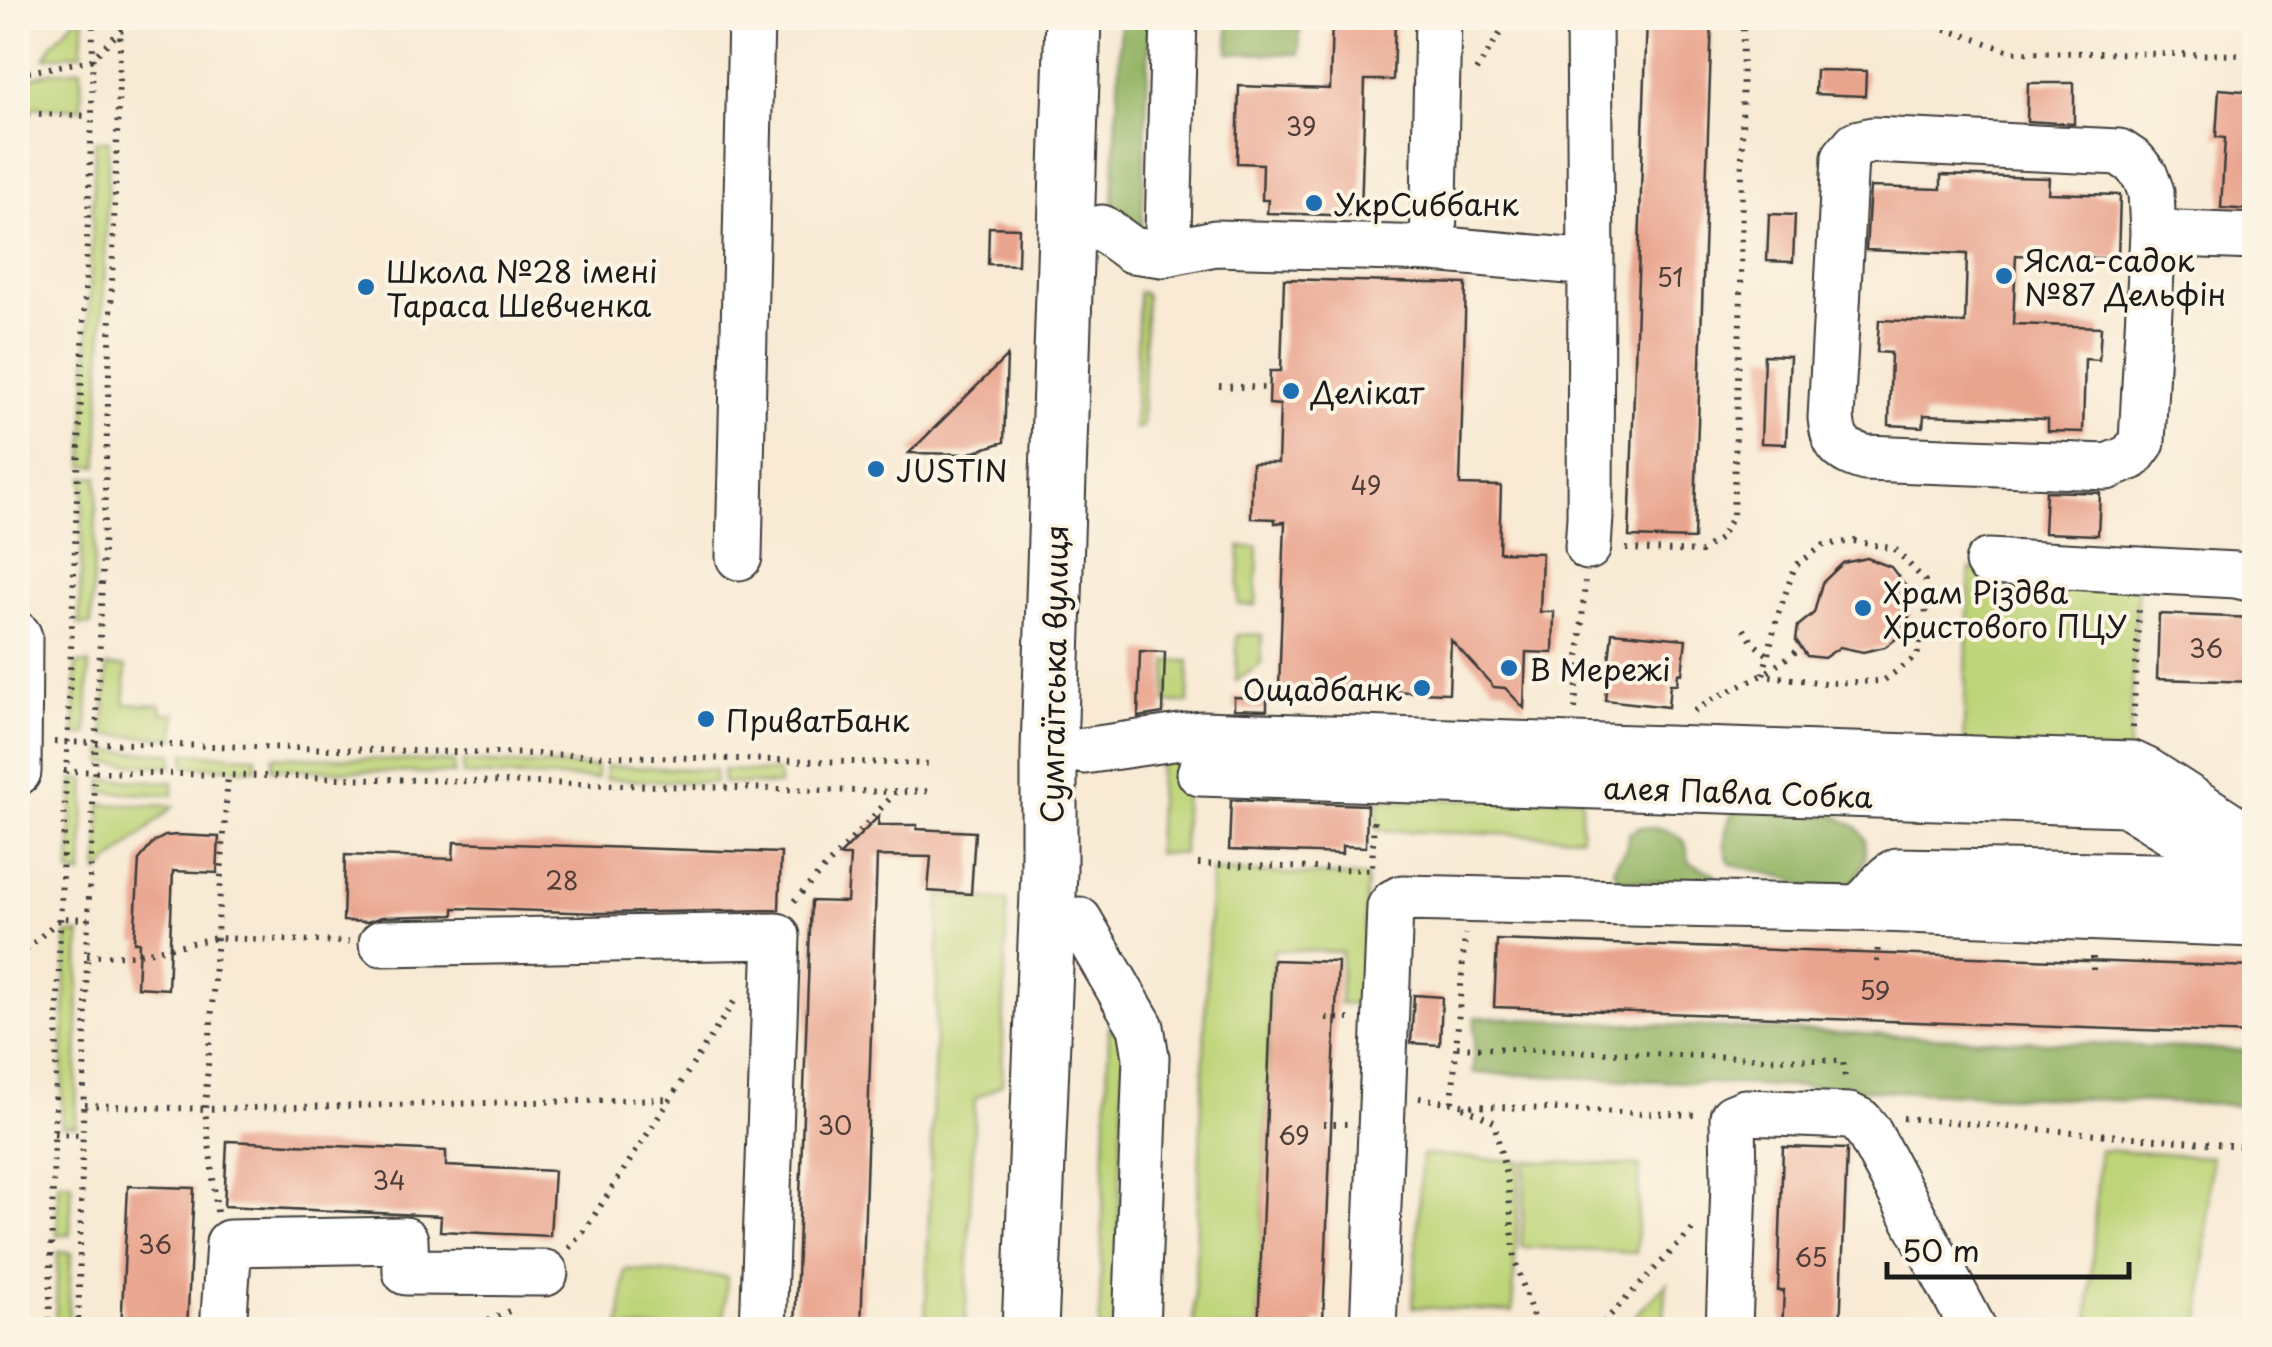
<svg xmlns="http://www.w3.org/2000/svg" width="2272" height="1347" font-family="'Playpen Sans',sans-serif">
	<rect width="100%" height="100%" fill="#fcf5e5"/>
	<filter id="ink" filterUnits="userSpaceOnUse"><feTurbulence type="fractalNoise" baseFrequency=".01" numOctaves="2"/><feDisplacementMap in="SourceGraphic" scale="20" xChannelSelector="R" yChannelSelector="G"/><feConvolveMatrix kernelMatrix="1 2 1 2 8 2 1 2 1" color-interpolation-filters="sRGB"/></filter>
	<filter id="wash" filterUnits="userSpaceOnUse"><feTurbulence type="fractalNoise" baseFrequency=".0048" numOctaves="4" result="noise"/><feDisplacementMap in="SourceGraphic" scale="40" xChannelSelector="R" yChannelSelector="G"/><feGaussianBlur stdDeviation="2.25" result="paint"/><feColorMatrix in="noise" values="0 0 0 0 0 0 0 0 0 0 0 0 0 0 0 0 0 1.4 0 .05"/><feComposite in="paint" operator="in"/></filter>
	<g filter="url(#wash)">
		<rect width="100%" height="100%" fill="#f8ead4"/>
		<path fill="#bed478" stroke="#6d784a" stroke-width="2.5" d="M76,18H84L82,53L45,58L51,46Z
			M81,69L82,109L18,107V82L50,72Z
			M95,141H109L98,466H84Z
			M1139,292L1144,293L1146,296L1142,427L1136,429H1134Z
			M84,477H98L91,625H79Z
			M1240,547H1258L1256,605H1238Z
			M1970,569L2138,579L2129,753L1963,747Z
			M1237,634L1262,635L1261,664L1236,681Z
			M1168,661H1189L1188,703H1166Z
			M76,664H89L87,735H75Z
			M107,666L126,667L125,704L161,705V713H176L175,738L104,735Z
			M1160,745L1186,746L1183,854L1156,853Z
			M103,751L173,753V766L103,763Z
			M185,753L256,756V769L185,766Z
			M273,756L454,762V774L272,769Z
			M463,762L597,767V779L463,775Z
			M606,766L715,770V783L605,779Z
			M723,770L779,772V785L723,783Z
			M73,779L86,780L82,875L70,873Z
			M103,779L173,782V795L102,792Z
			M1582,797L1581,837L1377,830L1378,801Z
			M101,804L174,806L98,873Z
			M1211,871L1367,877L1362,1005L1340,1004L1342,952L1273,950L1258,1329H1193Z
			M940,895L1007,901L1002,1084L975,1099L965,1329H925Z
			M67,934H80L76,1126H61Z
			M1109,1027L1121,1036L1125,1045L1115,1329L1099,1330Z
			M2099,1150L2211,1157L2201,1329H2088Z
			M1422,1155L1521,1161L1512,1312L1413,1307Z
			M1526,1161L1640,1166L1636,1253L1521,1247Z
			M58,1182H72L70,1235H57Z
			M58,1252L71,1253L68,1329H55Z
			M625,1269L727,1277L723,1329H620Z
			M1667,1283L1663,1329H1622Z"/>
		<path fill="#96b668" stroke="#596942" stroke-width="2.5" d="M1121,18H1150L1142,225L1112,224Z
			M1229,18H1300L1299,54L1228,53Z
			M1736,807L1789,815L1821,810L1831,813L1858,828L1865,839L1866,855L1858,877L1843,887L1810,888L1791,879L1731,864C1720,849 1725,822 1736,807Z
			M1640,827C1654,827 1682,831 1686,846C1688,852 1688,858 1690,863L1713,873L1717,878L1715,883L1620,881L1613,868L1626,848L1629,833Z
			M1475,1017L2252,1051L2250,1106L1473,1073Z"/>
		<g id="blocks">
			<path fill="#e9a48e" d="M1332,18H1395L1393,80H1365L1361,216L1267,213L1268,200H1262L1263,164L1237,163L1239,86L1330,89Z
				M1647,18H1712L1694,539L1629,537Z
				M1816,70L1866,71L1865,96L1815,94Z
				M2028,83H2074V124L2027,121Z
				M2219,89L2254,92V210L2221,208L2225,138L2216,137Z
				M1941,175L2049,178L2048,193L2120,195L2118,259L2016,255L2013,324L2101,327L2099,360L2085,359L2083,432L2048,431V419L1924,415L1923,427L1889,425L1891,353L1877,352L1879,320L1965,323L1967,254L1866,250L1870,187L1941,189Z
				M1769,214L1795,215L1793,262L1767,261Z
				M989,227L1019,228L1018,265L988,264Z
				M1284,279L1466,284L1460,485L1501,486L1499,552L1542,553L1540,612H1554L1553,653L1526,652L1524,708L1505,688L1494,687L1451,640L1449,693L1279,688L1285,522L1275,523V519L1251,518L1252,463H1278L1280,405L1269,404L1270,371H1281Z
				M1764,355L1790,356L1786,444L1761,443Z
				M1007,356L1004,442L967,454L909,453Z
				M2046,491L2100,493L2098,535L2044,533Z
				M1867,558L1891,567L1907,588L1910,614L1900,636L1885,647L1863,652L1840,647L1824,658L1807,656L1796,640L1798,626L1814,613L1822,583L1843,563Z
				M2159,614L2254,618V682L2157,679Z
				M1612,632L1686,639L1682,674L1678,673L1677,684H1670L1668,707L1605,700Z
				M1140,651L1165,652L1163,713L1138,717Z
				M1234,697L1267,698V710L1234,709Z
				M1231,800L1367,805L1366,847L1342,846V854L1229,850Z
				M879,816L878,825H917V829L975,832L971,894L928,891L931,857L877,856L861,1330H795L811,901L847,902L850,856H839Z
				M177,835L219,837L217,873L173,871L168,989L137,987L139,942H134L139,860L154,842L165,836Z
				M454,842L781,853L779,910L598,913L454,908V915L382,917L367,922L343,921L345,855L453,859Z
				M1497,940L2254,967V1034L1494,1007Z
				M1273,960L1338,962L1323,1321H1315V1330H1258Z
				M1414,995L1442,997L1440,1045L1411,1043Z
				M227,1141L446,1151V1166L554,1171L550,1236L440,1231L441,1216L224,1206Z
				M1783,1147L1847,1149L1840,1330H1782L1784,1290L1778,1291Z
				M128,1186L194,1188L187,1330H121Z"/>
		</g>
	</g>
	<g filter="url(#ink)">
		<use href="#blocks" fill-opacity="0" stroke="#3d3b38" stroke-width="2.5"/>
		<g fill="none" stroke-linecap="round" stroke-linejoin="round">
			<defs>
				<path id="minor" d="M1873,140L2119,152L2134,162L2145,176L2151,192L2153,233L2142,442L2131,457L2107,467L1865,458C1840,450 1834,445 1831,418L1845,157L1856,144Z
					M1102,228L1132,250L1162,254L1215,243L1433,249L1591,263L1589,18
					M2153,233L2254,237
					M1433,249L1438,18
					M1162,254L1168,232L1174,18
					M1588,547L1590,517L1591,263
					M739,557L751,18
					M1988,562L2236,575L2254,579
					M18,635L19,637L18,772
					M1084,751L1201,734L2132,764L2147,771L2254,840
					M1200,773L2125,803L2254,883
					M1856,908C1875,899 1879,880 1897,871L2206,877L2219,883L2237,896
					M1079,920L1141,1027L1146,1057L1136,1330
					M382,943L777,936L763,1330
					M223,1330L229,1243L405,1240L406,1272L545,1273
					M1373,1330L1390,907L1394,902L1403,898L1856,908L2254,924
					M1729,1330L1734,1183L1733,1117L1745,1112L1849,1116L1860,1121L1868,1131L1974,1330"/>
				<path id="major" d="M1030,1330L1049,870V751L1073,18"/>
			</defs>
			<use href="#minor" stroke="#3d3b38" stroke-width="49"/>
			<use href="#major" stroke="#3d3b38" stroke-width="59"/>
			<path stroke="#3d3b38" stroke-width="6" stroke-dasharray="2.5 8" stroke-linecap="butt" d="M1931,18V24L2013,52L2254,55
				M1476,71L1510,18
				M18,74L91,60L120,31L141,18
				M18,113L91,116
				M1219,386L1269,388
				M1854,541L1895,549L1925,581L1926,624L1917,656L1883,681L1825,683L1763,675L1777,618L1795,566L1824,545Z
				M1626,549L1701,552L1719,539L1733,516L1741,293L1743,18
				M1744,629L1753,643L1768,655
				M1575,709L1585,582
				M1694,711L1717,697L1763,675L1801,648
				M2133,728L2139,605
				M54,742L935,764
				M64,771L896,792L934,791
				M1198,864L1372,870L1374,815
				M794,901L895,793
				M87,956L133,955L216,938L349,942
				M18,957L61,918L88,919
				M1877,962L1878,943
				M2093,970V951
				M1326,1018L1349,1019
				M1457,1047L1843,1061L1845,1078
				M1419,1098L1474,1106L1696,1115
				M1452,1102L1465,934
				M85,1105L205,1109L671,1099
				M1463,1107L1494,1122L1508,1184L1515,1260L1537,1330
				M1903,1118L2254,1147
				M1323,1124H1347
				M54,1134L84,1135
				M217,1212L205,1109L228,775
				M569,1248L584,1231L737,997
				M49,1330L60,929L92,116L93,18
				M78,1330L88,919L99,667L121,18
				M469,1330L509,1311
				M1596,1330L1696,1226"/>
			<use href="#minor" stroke="#fff" stroke-width="45"/>
			<use href="#major" stroke="#fff" stroke-width="55"/>
		</g>
	</g>
	<g fill="#1f6fb2" stroke="#fcf5e5" stroke-width="4">
		<circle cx="1314" cy="203" r="10"/>
		<circle cx="2004" cy="276" r="10"/>
		<circle cx="366" cy="287" r="10"/>
		<circle cx="1291" cy="391" r="10"/>
		<circle cx="876" cy="469" r="10"/>
		<circle cx="1863" cy="608" r="10"/>
		<circle cx="1509" cy="668" r="10"/>
		<circle cx="1422" cy="688" r="10"/>
		<circle cx="706" cy="719" r="10"/>
	</g>
	<g text-anchor="middle" dominant-baseline="central" stroke-width="8" stroke-linejoin="round" paint-order="stroke">
		<g font-size="25" fill="#4f3e38">
			<text x="1301" y="126">39</text>
			<text x="1670" y="277">51</text>
			<text x="1366" y="485">49</text>
			<text x="2206" y="648">36</text>
			<text x="562" y="880">28</text>
			<text x="1875" y="990">59</text>
			<text x="835" y="1125">30</text>
			<text x="1294" y="1135">69</text>
			<text x="389" y="1180">34</text>
			<text x="155" y="1244">36</text>
			<text x="1811" y="1257">65</text>
		</g>
		<g font-size="30" fill="#1c1c1c" stroke="#fcf5e5" text-anchor="start">
			<text x="1334" y="203">УкрСиббанк</text>
			<text x="2024" y="259">Ясла-садок<tspan x="2024" dy="34">№87 Дельфін</tspan></text>
			<text x="386" y="270">Школа №28 імені<tspan x="386" dy="34">Тараса Шевченка</tspan></text>
			<text x="1311" y="391">Делікат</text>
			<text x="896" y="469">JUSTIN</text>
			<text x="1883" y="591">Храм Різдва<tspan x="1883" dy="34">Христового ПЦУ</tspan></text>
			<text x="1529" y="668">В Мережі</text>
			<text x="1402" y="688" text-anchor="end">Ощадбанк</text>
			<text x="726" y="719">ПриватБанк</text>
		</g>
		<g font-size="30" fill="#1c1c1c" stroke="#fcf5e5">
			<text transform="translate(1053 674) rotate(-89)">Сумгаїтська вулиця</text>
			<text transform="translate(1738 791) rotate(2)">алея Павла Собка</text>
		</g>
	</g>
	<rect width="2272" height="1347" fill="none" stroke="#fcf5e5" stroke-width="60"/>
	<path d="M1887 1262v15h242v-15" fill="none" stroke="#1c1c1c" stroke-width="5"/>
	<text x="1902" y="1262" font-size="30" fill="#1c1c1c" stroke="#fcf5e5" stroke-width="8" paint-order="stroke">50 m</text>
</svg>
